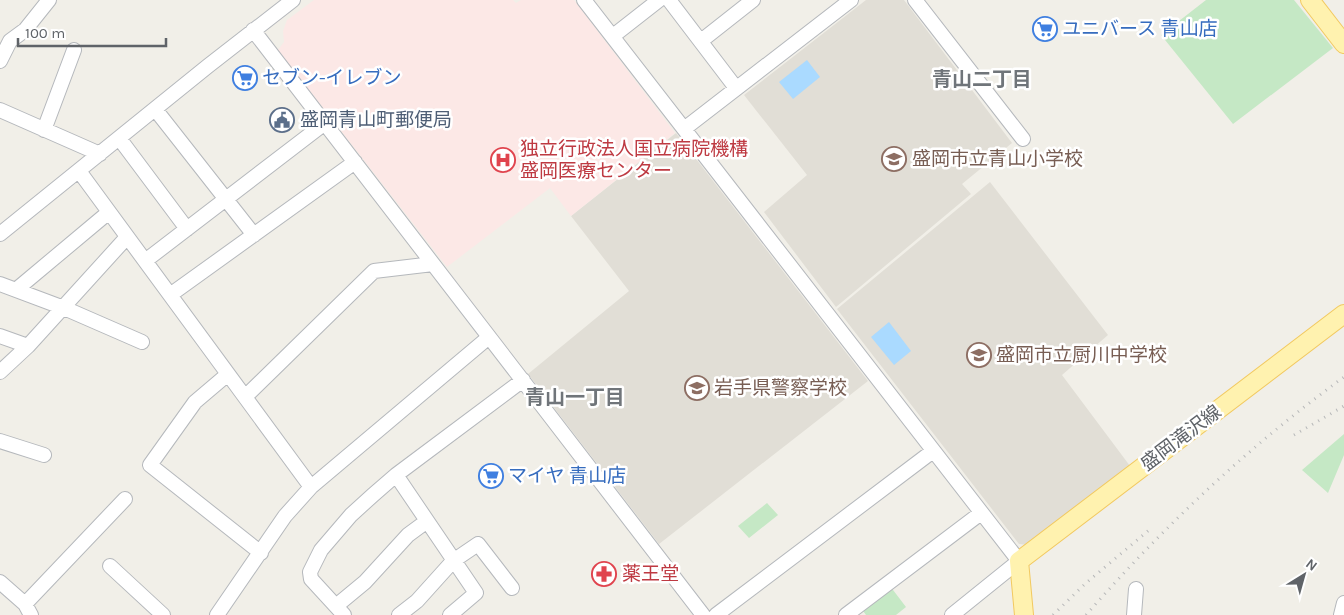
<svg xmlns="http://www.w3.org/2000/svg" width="1344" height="615" font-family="Karla,'Noto Sans JP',sans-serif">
	<rect width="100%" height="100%" fill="#f1efe8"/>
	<path fill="#e1ded6" d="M866,0H904L1012,143L962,184L971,194L836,307L764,212L807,175L744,95Z
		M676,133L868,381L659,544L528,374L629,291L571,216Z
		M990,182L1108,335L1062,375L1130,466L1030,545L1019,544L837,309Z"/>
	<path fill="#fce8e6" d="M314,0H513L516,3L521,0H574L675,133L571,216L550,188L447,267L278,50L284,42L283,31L287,20Z"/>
	<path fill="#c5e8c5" d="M1206,0H1294L1333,48L1233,124L1161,35Z
		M1344,434V455L1328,493L1302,470Z
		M767,503L778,515L749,538L738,526Z
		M890,586L906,607L896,615H866L861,608Z"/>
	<path fill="#aadaff" d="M807,60L820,77L793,99L779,82Z
		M889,322L911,351L894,365L871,337Z"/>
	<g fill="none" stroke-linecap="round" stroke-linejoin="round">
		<defs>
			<path id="minor" d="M584,0L1019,561L952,615
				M669,0L736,88
				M915,0L1023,139
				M253,30L703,615
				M613,36L659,0
				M701,41L753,0
				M0,61L10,41L25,30L49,0
				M155,109L254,235
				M0,110L100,154
				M684,129L851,0
				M44,130L74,50
				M119,138L187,229
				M79,171L311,487
				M0,234L208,66L293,0
				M145,261L325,123
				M0,284L64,308L142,342
				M17,289L109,212
				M170,295L355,162
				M0,336L28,346
				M0,372L28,346L127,237
				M228,374L195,402L150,465L261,553
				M245,397L374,271L433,264
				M0,441L44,455
				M396,475L476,593L450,615
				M110,566L163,615
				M0,582L25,604L31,615
				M25,604L125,499
				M336,606L365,582L408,535L427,521
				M217,615L285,516L311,487L489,337
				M344,615L311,579L310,572L321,550L351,515L373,495L396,475L523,380
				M399,615L417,601L453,561L478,544L512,588
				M716,615L933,451
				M846,615L981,513
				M1134,615L1136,589
				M1341,615L1344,603"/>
			<path id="major" d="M1310,0L1344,44
				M1024,615L1019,561L1344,314"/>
		</defs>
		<use href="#minor" stroke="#b5b8bc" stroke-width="16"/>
		<use href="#major" stroke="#f2c960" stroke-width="20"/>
		<use href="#minor" stroke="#fff" stroke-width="14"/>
		<use href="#major" stroke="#fff2af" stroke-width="18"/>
		<path stroke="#b6b7b8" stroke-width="3" stroke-dasharray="1 6" stroke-linecap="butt" d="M1294,435L1344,406
			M1053,615L1086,583L1149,530
			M1086,615C1163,527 1249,446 1344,377"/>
	</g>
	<defs>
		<symbol id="supermarket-ring" viewBox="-11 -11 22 22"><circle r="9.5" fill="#fff" stroke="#3f7fe0" stroke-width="1.5"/><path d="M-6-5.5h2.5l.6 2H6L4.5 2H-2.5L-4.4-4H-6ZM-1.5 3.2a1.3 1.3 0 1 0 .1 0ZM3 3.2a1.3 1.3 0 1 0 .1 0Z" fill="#3f7fe0"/></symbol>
		<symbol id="civic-ring" viewBox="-11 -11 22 22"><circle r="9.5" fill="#fff" stroke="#5c6f8a" stroke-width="1.5"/><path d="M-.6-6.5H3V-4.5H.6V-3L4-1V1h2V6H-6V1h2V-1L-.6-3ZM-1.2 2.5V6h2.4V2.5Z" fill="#5c6f8a"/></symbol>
		<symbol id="school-ring" viewBox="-11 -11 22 22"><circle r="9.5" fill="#fff" stroke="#8d6e63" stroke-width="1.5"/><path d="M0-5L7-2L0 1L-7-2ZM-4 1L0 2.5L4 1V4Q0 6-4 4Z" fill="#8d6e63"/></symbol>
		<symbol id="hospital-ring" viewBox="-11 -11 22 22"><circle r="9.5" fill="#fff" stroke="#e0444e" stroke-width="1.5"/><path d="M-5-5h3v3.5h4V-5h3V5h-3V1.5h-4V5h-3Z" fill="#e0444e"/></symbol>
		<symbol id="pharmacy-ring" viewBox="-11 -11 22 22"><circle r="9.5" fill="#fff" stroke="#e0444e" stroke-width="1.5"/><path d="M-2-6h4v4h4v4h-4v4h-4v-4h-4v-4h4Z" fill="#e0444e"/></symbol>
	</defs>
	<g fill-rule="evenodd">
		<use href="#supermarket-ring" x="1031" y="15" width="28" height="28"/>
		<use href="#supermarket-ring" x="231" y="64" width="28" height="28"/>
		<use href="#civic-ring" x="268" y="106" width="28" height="28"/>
		<use href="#school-ring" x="880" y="145" width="28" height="28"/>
		<use href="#hospital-ring" x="489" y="146" width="28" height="28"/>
		<use href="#school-ring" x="965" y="341" width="28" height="28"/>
		<use href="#school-ring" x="683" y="374" width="28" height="28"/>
		<use href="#supermarket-ring" x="477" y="462" width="28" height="28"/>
		<use href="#pharmacy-ring" x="590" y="560" width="28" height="28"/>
	</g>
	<g text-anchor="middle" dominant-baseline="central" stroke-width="5" stroke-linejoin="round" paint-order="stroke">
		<g font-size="19" fill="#366cbe" stroke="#fff" text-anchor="start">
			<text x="1062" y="29">ユニバース 青山店</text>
			<text x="262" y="78">セブン-イレブン</text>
			<text x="508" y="476">マイヤ 青山店</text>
		</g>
		<g font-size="19" fill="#4e5e75" stroke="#fff" text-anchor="start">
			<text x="300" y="120">盛岡青山町郵便局</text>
		</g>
		<g font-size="19" fill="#be3a42" stroke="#fff" text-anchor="start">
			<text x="520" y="149">独立行政法人国立病院機構<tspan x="520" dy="22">盛岡医療センター</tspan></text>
			<text x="622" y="574">薬王堂</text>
		</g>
		<g font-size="19" fill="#785e54" stroke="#fff" text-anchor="start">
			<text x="912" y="159">盛岡市立青山小学校</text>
			<text x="996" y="355">盛岡市立厨川中学校</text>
			<text x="714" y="388">岩手県警察学校</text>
		</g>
		<g font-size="19" fill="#5f6368" stroke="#fff">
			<text transform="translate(1181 438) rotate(-37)">盛岡滝沢線</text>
		</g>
		<g font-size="20" font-weight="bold" fill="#70757a" stroke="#fff">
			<text x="982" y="79">青山二丁目</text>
			<text x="575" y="397">青山一丁目</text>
		</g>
	</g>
	<g transform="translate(1304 575) rotate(37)" stroke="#ffffff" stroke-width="4" paint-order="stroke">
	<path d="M0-4L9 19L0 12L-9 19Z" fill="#5f6368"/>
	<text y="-8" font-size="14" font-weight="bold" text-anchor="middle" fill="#5f6368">N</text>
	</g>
	<path d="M18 38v8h148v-8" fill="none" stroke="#5f6368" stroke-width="2.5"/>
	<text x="25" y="38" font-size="15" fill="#5f6368" stroke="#ffffff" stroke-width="4" paint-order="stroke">100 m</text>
</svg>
